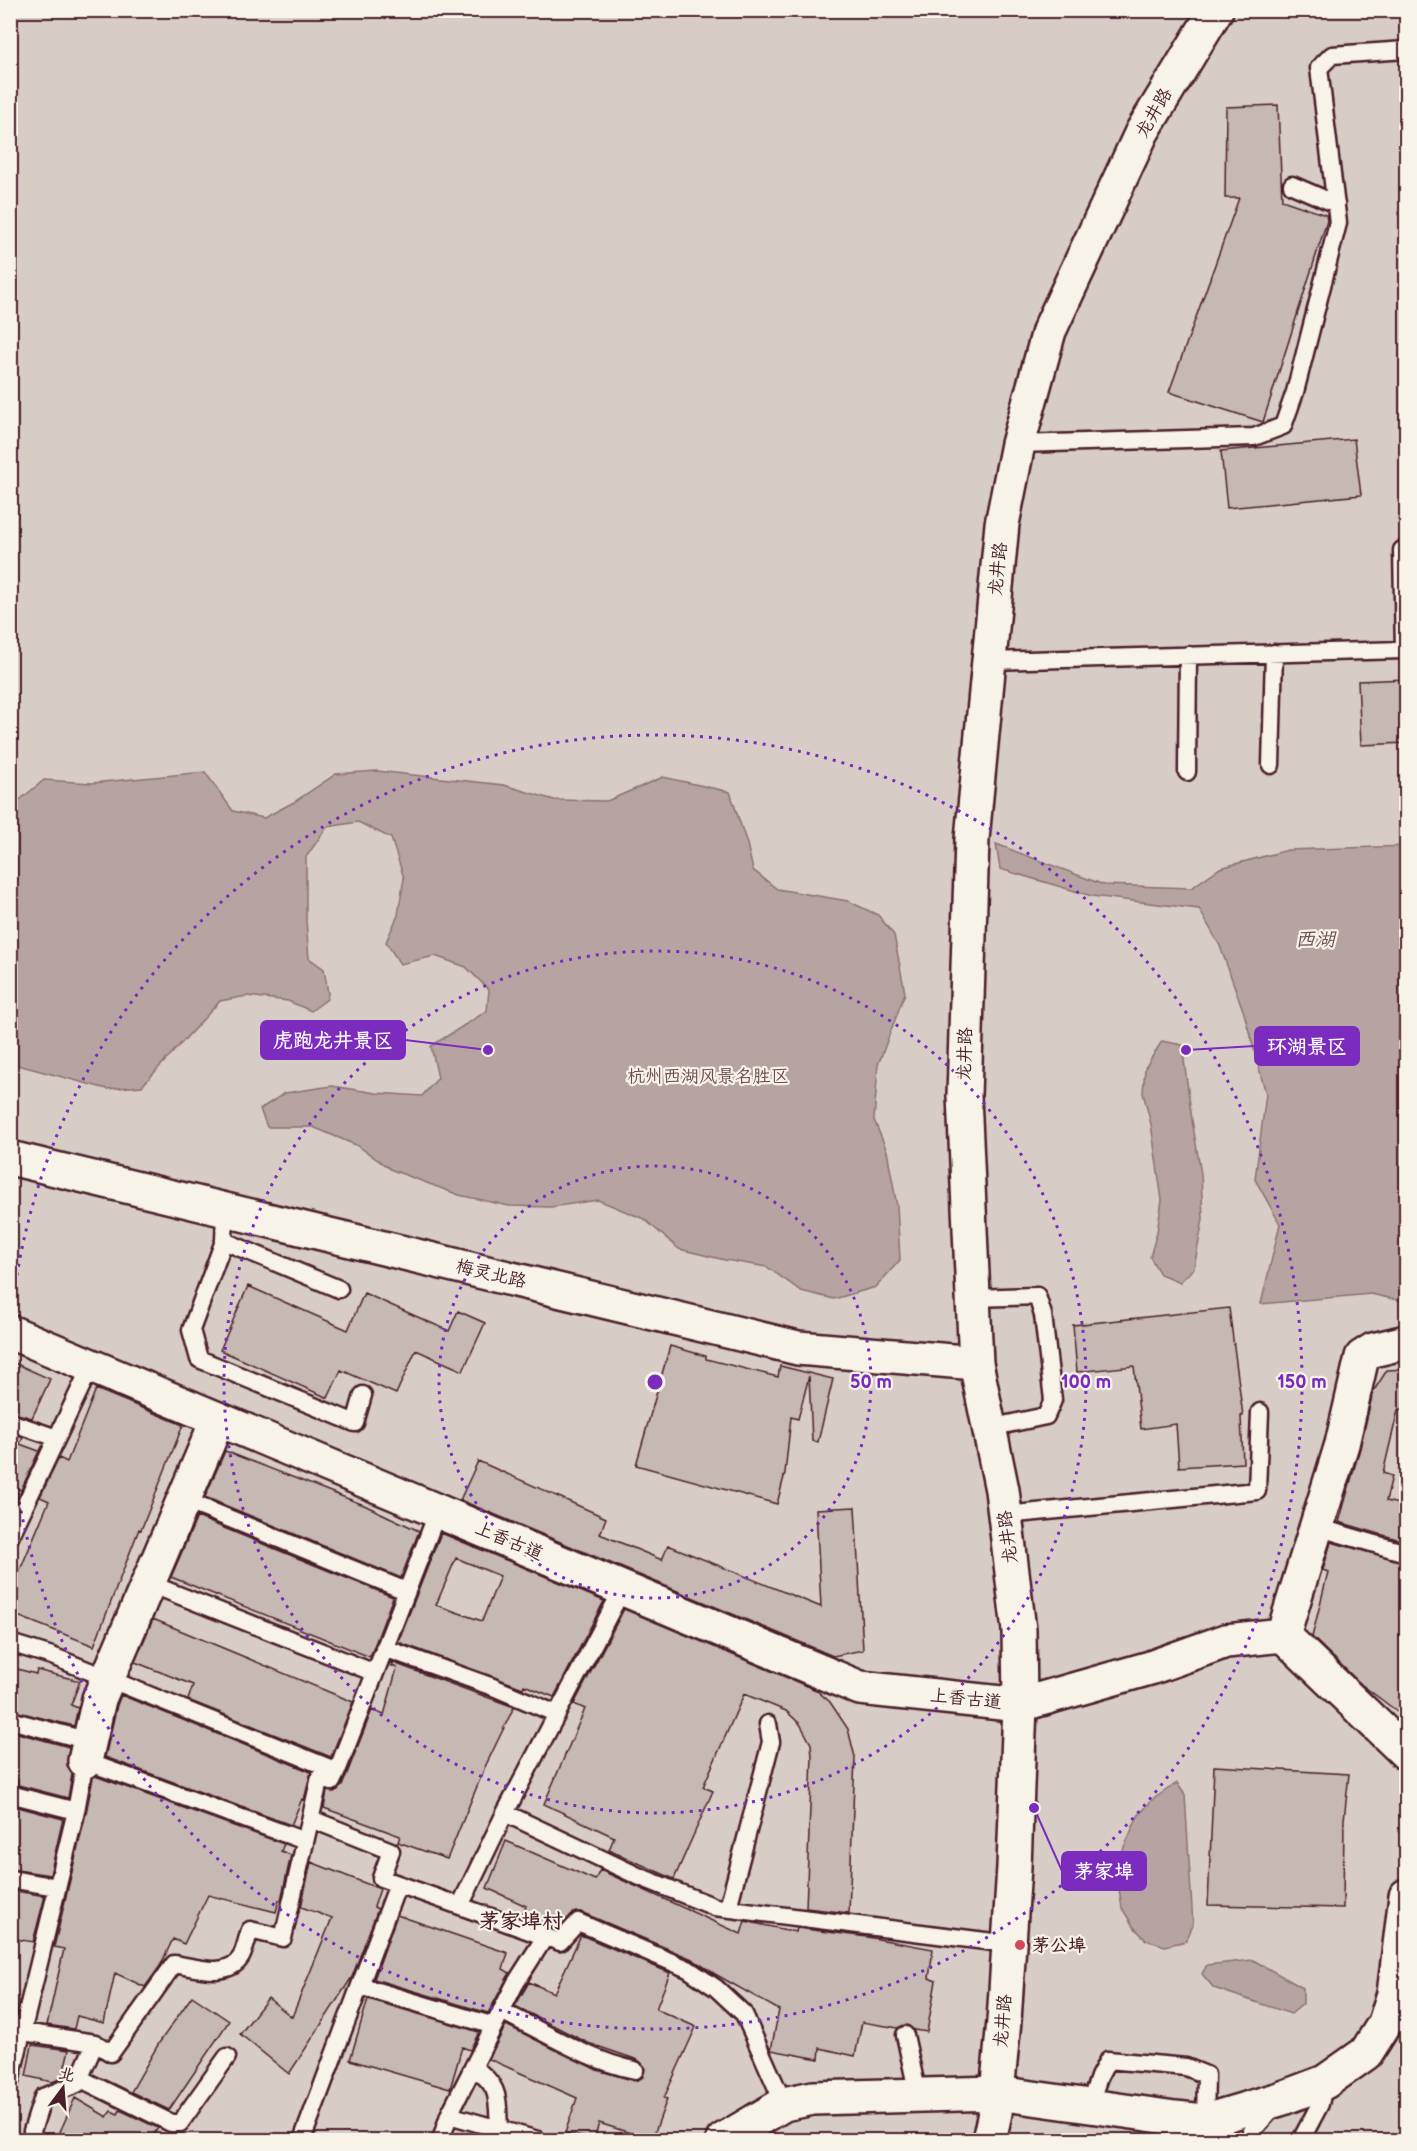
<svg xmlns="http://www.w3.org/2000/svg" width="1417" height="2151" font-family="'Balsamiq Sans','LXGW WenKai TC',sans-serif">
	<rect width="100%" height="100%" fill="#f0ebe0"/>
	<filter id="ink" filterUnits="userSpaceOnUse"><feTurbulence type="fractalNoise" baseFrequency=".0167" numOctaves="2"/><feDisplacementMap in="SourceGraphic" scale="12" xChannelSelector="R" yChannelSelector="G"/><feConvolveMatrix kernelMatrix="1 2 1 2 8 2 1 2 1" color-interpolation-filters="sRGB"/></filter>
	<g filter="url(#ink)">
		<path fill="#d8cdc6" stroke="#917678" stroke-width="1.5" d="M11,11H1406V2140H11Z"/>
		<path fill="#b7a4a2" stroke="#8b6f72" stroke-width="1.5" d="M377,771L504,785L554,800L607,801L663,777L730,792L747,844L753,870L777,889L848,901L878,915L894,935L905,993L878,1065L874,1120L887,1151L897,1206L900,1260L876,1287L834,1299L801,1291L767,1267L725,1260L679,1249L644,1219L598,1200L551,1207L509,1206L459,1195L392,1170L358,1146L313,1127H267L260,1109L285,1093L332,1086L376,1093L422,1096L438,1078L431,1046L487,1011L489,990L466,967L435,956L400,964L386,942L398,915L404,878L391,838L358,822L327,827L306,857V920L309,958L324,969L328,993L327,999L311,1011L288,1001L247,996L220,1001L142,1086L107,1089L14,1064H11V807L44,780L92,783L205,772L233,811L264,818L294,802L336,774Z
			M996,844L1104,885L1191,888L1220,868L1288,850L1406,846V1302L1371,1294L1261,1304L1280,1224L1255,1179L1266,1094L1244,1013L1220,946L1199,909L1092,896L1000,869Z
			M1162,1041L1182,1045L1192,1120L1201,1174L1203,1219L1194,1268L1180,1282L1160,1274L1150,1257L1157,1232L1162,1200L1151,1124L1143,1093L1145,1068Z
			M1177,1783L1185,1795L1193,1925L1186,1941L1165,1946L1146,1940L1133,1926L1122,1908L1117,1875L1124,1847L1138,1816L1152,1800Z
			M1253,1960L1303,1988V2004L1291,2014L1214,1988L1202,1974L1207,1965Z"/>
		<path fill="#c6b8b3" stroke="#4a1f2b" stroke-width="1.5" fill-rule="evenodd" d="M1278,105L1282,200L1326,215L1327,221L1263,422L1169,392L1239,198H1225L1226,107Z
			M1354,439L1361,495L1227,508L1221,451Z
			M1407,679V743L1361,745L1358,681Z
			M248,1286L348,1330L364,1293L449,1331L458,1311L485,1323L463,1371L416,1350L396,1394L341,1370L328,1398L220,1350Z
			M1229,1308L1243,1416H1241L1243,1463L1179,1467L1176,1424L1141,1429L1134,1366L1077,1372L1073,1325Z
			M670,1346L706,1356V1359L778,1377L780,1366L833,1379L818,1442L812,1441L809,1376L798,1419L791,1417L785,1473L777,1504L636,1465Z
			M10,1361L50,1379L32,1418L10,1412Z
			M1407,1369V1407L1398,1410L1383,1473L1392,1476L1386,1501L1407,1506V1542L1339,1522L1360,1448L1373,1392L1387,1370Z
			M96,1389L183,1425L141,1530L139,1529L94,1646L10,1613V1594L49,1501L40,1497L59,1458L67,1462Z
			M10,1433L23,1438L20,1444L39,1451L21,1490L10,1486Z
			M225,1451L364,1505L419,1531L401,1578L205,1497Z
			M478,1461L606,1518L600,1534L662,1560L668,1545L821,1607L816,1509L855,1507L863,1650L833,1656L460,1500Z
			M197,1517L393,1597L370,1657L171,1577Z
			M441,1533L604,1601L554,1697L524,1685L523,1688L398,1642ZM456,1558L500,1576L482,1621L436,1605Z
			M1331,1542L1407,1563V1699L1398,1712L1362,1685L1312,1637L1328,1572L1323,1570Z
			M624,1609L816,1690L830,1702L848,1729L855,1757L849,1913L806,1908L812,1757L811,1744L800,1724L786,1711L744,1694L703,1787L713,1791L674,1879L609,1850L614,1837L544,1804L585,1709L574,1704Z
			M153,1619L353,1702L331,1757L188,1700L193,1685L135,1662Z
			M391,1662L514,1707L485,1767L447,1859L398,1842L400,1836L324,1808L327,1791L334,1792L342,1786L372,1710L384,1715L397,1668L390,1665Z
			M10,1667L36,1674L37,1670L80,1681L71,1705L78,1708L74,1726L10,1710Z
			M121,1695L311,1772L304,1800L302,1799L291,1825L105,1757L117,1705Z
			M10,1731L69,1747L67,1766L72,1774L68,1798L18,1785V1780L10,1779Z
			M1214,1766L1349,1774L1344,1820L1343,1908L1208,1905Z
			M95,1776L284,1844L281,1851L291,1855L281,1900H279L276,1912L208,1895L184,1944L173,1939L160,1966L145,1987L115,1973L104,2023L77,2016L74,2029L47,2025L64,1949L54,1947L86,1813L93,1778Z
			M14,1806L63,1819L50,1875L10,1869V1822Z
			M506,1841L595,1880L600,1870L741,1934L745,1921L796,1932L797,1928L867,1937L933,1949L929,1978L936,1981L927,2032L914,2030L908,2025L898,2028L862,2022L855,2056L820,2048L819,2059L771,2050L779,2010L715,1974L692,1959L581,1912H576L571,1915L558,1929L522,1917L526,1906L487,1888Z
			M311,1862L380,1889L374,1907L378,1909L352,1977L289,2074L240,2034L268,1998L292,2017L332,1918L301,1907Z
			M10,1890L45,1896L33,1942L10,1938Z
			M397,1915L508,1953L503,1969L510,1973L488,2013L374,1979Z
			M581,1935L670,1973L656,2009L696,2027L664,2098L667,2099L652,2140L599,2123L594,2140L565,2133L577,2098L489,2059L506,2025L597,2070L632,2080H638L643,2077L645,2067L638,2060L588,2043L515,2006L529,1982L554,1993Z
			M192,1996L229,2021L169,2110L131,2092L159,2043Z
			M368,1999L479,2032L470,2050L462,2047L450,2089L350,2060Z
			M32,2045L69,2050L62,2078L52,2082L26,2076Z
			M75,2098L107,2117L111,2111L118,2114L120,2110L158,2128L150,2140H74L59,2134Z"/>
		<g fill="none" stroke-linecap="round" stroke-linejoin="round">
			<defs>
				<path id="service" d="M1292,185L1336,204
					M1018,444L1254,437L1283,426L1295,392L1338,223L1319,68L1332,55L1406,50
					M989,661L1404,650L1402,550
					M1271,765L1274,653
					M1187,772L1188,655
					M225,1210L224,1241L191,1330L199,1359L355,1423L363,1395
					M224,1241L339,1289
					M973,1298L1037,1296L1043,1315L1053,1400L1046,1416L989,1428
					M10,1422L57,1438
					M184,1500L406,1591
					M1005,1515L1257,1491L1260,1412
					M1317,1527L1406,1553
					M10,1537L91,1366
					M148,1583L375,1673
					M10,1643L52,1656L337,1771
					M384,1648L493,1687L557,1714
					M10,1720L89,1741
					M10,1794L76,1811
					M505,1813L638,1876L715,1907L1009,1944
					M311,1819L391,1851L381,1878L460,1906L505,1813L623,1588
					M10,1879L57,1887
					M460,1906L560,1942L578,1922L688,1969L716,1988L744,2014L784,2104
					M728,1908L771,1742L768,1724
					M360,1986L494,2026
					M501,2011C543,2031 589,2061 635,2070
					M10,2030L95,2043L111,2053L174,1964C194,1967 228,1979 241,1957C245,1950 247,1938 250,1930L283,1938L320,1777L332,1782L337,1771L438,1511
					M905,2035L918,2095
					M473,2067C501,2087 497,2097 499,2129
					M79,2078L171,2123H180L227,2057
					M10,2082L76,1811L85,1761L305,1841
					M1089,2106L1099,2077L1108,2060L1186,2067L1206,2075L1205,2121
					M449,2115L515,1984L545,1937
					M32,2140V2131L43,2097L77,2084L95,2043
					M302,2140L398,1884
					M441,2140L449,2115L538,2140
					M1249,2140L1252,2131L1274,2107
					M1301,2140L1320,2104L1325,2082"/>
				<path id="minor" d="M10,1332L860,1688L1020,1705L1150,1668L1226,1641L1283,1635L1406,1753
					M1283,1635L1342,1444L1362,1357L1373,1350L1406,1342
					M85,1761L99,1699L218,1419
					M723,2140L784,2104L813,2098L997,2093L1175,2118L1205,2121L1280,2099L1325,2082L1366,2053L1385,2023L1394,1994L1406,1896"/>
				<path id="tertiary" d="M10,1158L798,1348L976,1363
					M989,2140L995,2113L1004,2021L1014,1867L1020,1705L1019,1630L1002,1490L976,1363L964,1096L972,839L1002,524L1018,444L1049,331L1142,132L1216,10"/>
			</defs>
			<use href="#service" stroke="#4a1f2b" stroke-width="21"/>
			<use href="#minor" stroke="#4a1f2b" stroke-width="38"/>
			<use href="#tertiary" stroke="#4a1f2b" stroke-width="38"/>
			<use href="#service" stroke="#f7f3e8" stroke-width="16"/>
			<use href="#minor" stroke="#f7f3e8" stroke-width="33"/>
			<use href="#tertiary" stroke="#f7f3e8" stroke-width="33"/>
		</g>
	</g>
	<g fill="none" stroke="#7b2cbf" stroke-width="3" stroke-dasharray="3 6">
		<circle cx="655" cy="1382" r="216"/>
		<circle cx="655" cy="1382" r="431"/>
		<path d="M11 1320A647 647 0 1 1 11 1444"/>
	</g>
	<circle fill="#d1495b" stroke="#f7f3e8" stroke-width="2" cx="1020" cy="1945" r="6"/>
	<g text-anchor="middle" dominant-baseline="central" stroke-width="4.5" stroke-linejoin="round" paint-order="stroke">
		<g font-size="18" fill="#4a1f2b" stroke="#f7f3e8">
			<text transform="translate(1154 113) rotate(-60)">龙井路</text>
			<text transform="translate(998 569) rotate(-84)">龙井路</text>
			<text transform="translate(965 1054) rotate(-88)">龙井路</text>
			<text transform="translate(491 1274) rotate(13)">梅灵北路</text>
			<text transform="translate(1008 1537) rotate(-97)">龙井路</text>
			<text transform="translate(509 1541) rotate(23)">上香古道</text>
			<text transform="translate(966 1699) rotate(6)">上香古道</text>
			<text transform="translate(1003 2021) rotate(-85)">龙井路</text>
		</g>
		<g font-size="18" fill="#6e4a52" stroke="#f7f3e8">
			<text x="708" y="1076">杭州西湖风景名胜区</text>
		</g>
		<g font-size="18" font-weight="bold" fill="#4a1f2b" stroke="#f7f3e8" text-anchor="start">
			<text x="1032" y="1945">茅公埠</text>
		</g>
		<g font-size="20" font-style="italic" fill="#704e55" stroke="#f7f3e8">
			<text x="1315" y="940">西湖</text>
		</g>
		<g font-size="21" font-weight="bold" fill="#4a1f2b" stroke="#f7f3e8">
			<text x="521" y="1921">茅家埠村</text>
		</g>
	</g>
	<circle cx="655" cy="1382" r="9" fill="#7b2cbf" stroke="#f7f3e8" stroke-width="3"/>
	<g font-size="18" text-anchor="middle" font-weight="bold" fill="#7b2cbf" stroke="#f7f3e8" stroke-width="4.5" stroke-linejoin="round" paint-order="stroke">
		<text x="871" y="1388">50 m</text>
		<text x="1086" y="1388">100 m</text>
		<text x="1302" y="1388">150 m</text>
	</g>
	<path fill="none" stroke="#7b2cbf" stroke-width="2" d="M488 1050L405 1040M1186 1050L1255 1046M1034 1808L1062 1871"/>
	<g fill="#7b2cbf" stroke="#f7f3e8" stroke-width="2">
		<circle cx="488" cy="1050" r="6"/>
		<circle cx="1186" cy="1050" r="6"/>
		<circle cx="1034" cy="1808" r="6"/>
	</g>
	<g fill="#7b2cbf" stroke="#7b2cbf" stroke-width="2">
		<rect x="261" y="1021" width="144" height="38" rx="6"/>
		<rect x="1255" y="1027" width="104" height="38" rx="6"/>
		<rect x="1062" y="1852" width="84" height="38" rx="6"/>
	</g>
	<g font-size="20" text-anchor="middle" font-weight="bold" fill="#fff">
		<text x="333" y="1047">虎跑龙井景区</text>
		<text x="1307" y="1053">环湖景区</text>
		<text x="1104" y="1878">茅家埠</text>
	</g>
	<rect width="1417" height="2151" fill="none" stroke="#f7f3e8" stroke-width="36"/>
	<rect x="18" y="18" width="1381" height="2115" fill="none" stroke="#4a1f2b" stroke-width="2" filter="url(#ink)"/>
	<g transform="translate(63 2088) rotate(16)" stroke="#f7f3e8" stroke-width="4.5" paint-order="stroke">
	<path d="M0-4.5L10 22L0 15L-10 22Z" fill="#4a1f2b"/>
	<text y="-9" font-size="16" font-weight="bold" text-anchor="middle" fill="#4a1f2b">北</text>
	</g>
</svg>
